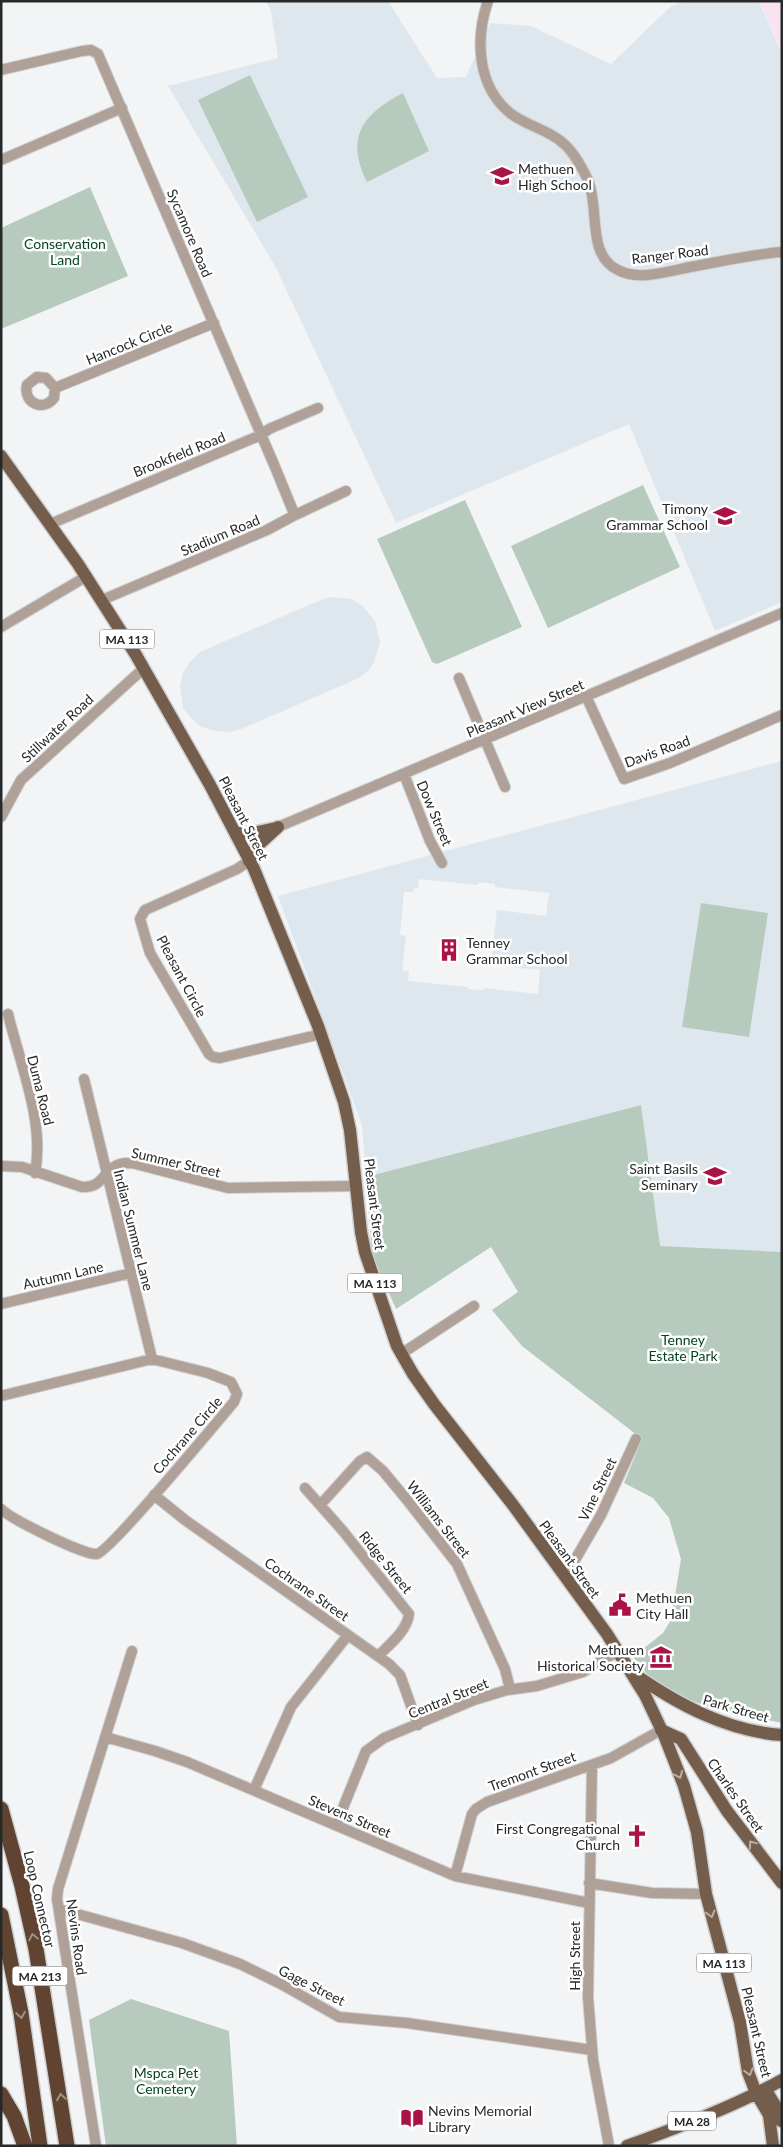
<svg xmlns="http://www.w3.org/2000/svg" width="783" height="2147" font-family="Lato,sans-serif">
	<rect width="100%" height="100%" fill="#f3f4f6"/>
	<path fill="#dfe7ee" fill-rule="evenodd" d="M266,1H388L437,78L466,77L490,23L531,26L611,64L670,7L684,1H759L782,54V602L715,631L629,424L396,523L275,266L168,86L278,58L271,11Z
		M333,597L351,599L362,605L375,621L380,642L374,662L368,671L359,678L239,730L229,732L216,731L201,727L191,718L183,708L180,686L183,673L190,662L200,652L323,599Z
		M782,761V1252L656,1248L641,1105L366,1177L362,1125L278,896ZM419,879L478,885L479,882L495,884V887L549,893L546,916L497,910L491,965L540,970L538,994L484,988V990L468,989V987L408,981L409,971L402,970L406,936L400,935L404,892H413L414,888H418Z"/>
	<path fill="#f9e3f2" d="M760,1H782V53Z"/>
	<path fill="#b6cbbd" d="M250,75L308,197L257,222L198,100Z
		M403,93L429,151L367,182C345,138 362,114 403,93Z
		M90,187L128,276L1,329V228Z
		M643,485L680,567L548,628L511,546Z
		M465,500L522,627L437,664L432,662L377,539Z
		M701,903L768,913L749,1037L682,1027Z
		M641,1105L660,1246L782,1252V1723C737,1714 687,1707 651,1677C644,1672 639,1664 633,1657L663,1633L671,1620L681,1559L669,1518L653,1498L624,1483L642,1439L522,1346L492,1310L518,1292L491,1247L396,1309L372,1255L366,1177Z
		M131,1999L229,2031L237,2146H106L89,2020Z"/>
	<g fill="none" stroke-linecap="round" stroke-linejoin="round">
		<defs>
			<path id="minor" d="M488,1C475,39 477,86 510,113C526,126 548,129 563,143C574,152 582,168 588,180C600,208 586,255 618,270C640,282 672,270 696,266C724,261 753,254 782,252
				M1,70L82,51L91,50L98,54L275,467L293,511V516
				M1,160L122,108
				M55,388L54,398C43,412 23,403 27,385L37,377L46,378L55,388L214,323
				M50,524L261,435L269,429L318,408
				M102,600L267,530L293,516L346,491
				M1,627L87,576
				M459,678L505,787
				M586,696L624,779L670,763L782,715
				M404,774L430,841L442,863
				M1,817L21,780L144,668
				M278,827L782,613
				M249,861L237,869L145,910L140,919L150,953L209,1054L213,1057L220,1058L321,1034
				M8,1014C20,1064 45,1122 35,1173
				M84,1079L152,1359
				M1,1166L22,1167L82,1187C105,1188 103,1168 120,1164C123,1163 129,1163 132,1163L228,1188L357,1186
				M1,1304L131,1273
				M401,1354L474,1306
				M1,1396L152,1359L208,1373L231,1382L237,1394L234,1402C217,1422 110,1551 97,1554C85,1556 11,1519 1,1509
				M305,1488L343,1531L409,1614C407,1631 389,1645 378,1656
				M154,1495L185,1520L389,1664L400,1675L418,1725
				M321,1504L360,1461L367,1457L383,1471L407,1500L457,1564L505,1669L510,1689
				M565,1577L601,1515L636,1439
				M105,1737L155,1751L187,1762L455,1876L589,1903
				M592,1765L588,1997L593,2060L609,2146
				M254,1790L291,1707L348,1635
				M336,1825L366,1751L384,1738L474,1700L507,1690L537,1686L583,1672L618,1651
				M455,1876L472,1814L476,1809L487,1802L611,1758L661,1730
				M589,1883L652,1893L706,1894
				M59,1909L182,1943L240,1964L281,1984L339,2017L407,2023L592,2050
				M96,2146L57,1899L58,1889L132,1651"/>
			<path id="major" d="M1,456L78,564L136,655L210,785L254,869L318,1026L344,1102L350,1130L361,1232L365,1252L397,1346L413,1374L434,1404L513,1505L607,1634L645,1695L664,1735L684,1786L697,1832L706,1894L740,2022L748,2072L756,2093L769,2115L773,2146
				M236,833H253L276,828
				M249,861L256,847L278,827
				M634,1674C679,1705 727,1731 782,1735
				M661,1730L681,1739L727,1811L782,1883
				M767,2092L778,2110L781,2121
				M627,2146C679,2127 733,2107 782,2080"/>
			<path id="highway" d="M1,1809L22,1886L36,1949L67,2146
				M1,1915L21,2013L40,2146
				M1,2094L14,2116L25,2146"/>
		</defs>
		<use href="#minor" stroke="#cecfd1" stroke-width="12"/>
		<use href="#major" stroke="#cecfd1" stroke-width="15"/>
		<use href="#highway" stroke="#cecfd1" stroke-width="18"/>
		<use href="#minor" stroke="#afa197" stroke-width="10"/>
		<use href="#major" stroke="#755d4c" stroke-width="12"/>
		<use href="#highway" stroke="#604431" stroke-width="15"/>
	</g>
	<defs><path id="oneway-chevron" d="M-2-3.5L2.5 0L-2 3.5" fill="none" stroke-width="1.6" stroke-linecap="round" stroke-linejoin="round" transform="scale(1.25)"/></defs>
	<g stroke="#baaea6">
		<use href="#oneway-chevron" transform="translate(679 1775) rotate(68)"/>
		<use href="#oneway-chevron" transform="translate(752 1844) rotate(-127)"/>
		<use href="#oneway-chevron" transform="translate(711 1914) rotate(75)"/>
		<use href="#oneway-chevron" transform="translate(749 2072) rotate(74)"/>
	</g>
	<g stroke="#a08f83">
		<use href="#oneway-chevron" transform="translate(33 1937) rotate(-102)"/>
		<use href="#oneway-chevron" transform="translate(21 2015) rotate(80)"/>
		<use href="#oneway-chevron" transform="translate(61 2097) rotate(-99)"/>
	</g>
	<defs>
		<symbol id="school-bare" viewBox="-9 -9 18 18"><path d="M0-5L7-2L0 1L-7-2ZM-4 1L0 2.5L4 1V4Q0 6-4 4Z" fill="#a91345" stroke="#fff" stroke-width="2.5" paint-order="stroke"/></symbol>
		<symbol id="building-bare" viewBox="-9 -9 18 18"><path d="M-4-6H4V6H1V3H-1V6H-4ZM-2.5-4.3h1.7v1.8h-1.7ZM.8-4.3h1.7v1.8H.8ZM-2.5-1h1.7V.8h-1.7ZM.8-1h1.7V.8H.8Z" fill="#a91345" stroke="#fff" stroke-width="2.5" paint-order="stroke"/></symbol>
		<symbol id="civic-bare" viewBox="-9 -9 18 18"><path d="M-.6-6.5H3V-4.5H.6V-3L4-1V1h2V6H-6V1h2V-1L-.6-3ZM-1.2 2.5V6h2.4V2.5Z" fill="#a91345" stroke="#fff" stroke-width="2.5" paint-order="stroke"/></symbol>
		<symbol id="museum-bare" viewBox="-9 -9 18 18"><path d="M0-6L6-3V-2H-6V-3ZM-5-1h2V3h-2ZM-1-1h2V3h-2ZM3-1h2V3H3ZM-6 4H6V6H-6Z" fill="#a91345" stroke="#fff" stroke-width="2.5" paint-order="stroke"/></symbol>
		<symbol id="church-bare" viewBox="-9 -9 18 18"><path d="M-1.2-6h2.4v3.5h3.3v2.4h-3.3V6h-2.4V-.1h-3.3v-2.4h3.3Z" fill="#a91345" stroke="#fff" stroke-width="2.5" paint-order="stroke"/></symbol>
		<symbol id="library-bare" viewBox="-9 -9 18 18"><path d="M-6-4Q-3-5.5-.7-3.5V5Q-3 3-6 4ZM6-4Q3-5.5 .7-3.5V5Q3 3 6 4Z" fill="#a91345" stroke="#fff" stroke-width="2.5" paint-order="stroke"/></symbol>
	</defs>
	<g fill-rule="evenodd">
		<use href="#school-bare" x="486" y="160" width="32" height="32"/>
		<use href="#school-bare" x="709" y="500" width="32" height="32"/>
		<use href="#building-bare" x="433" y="934" width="32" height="32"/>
		<use href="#school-bare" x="699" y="1160" width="32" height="32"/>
		<use href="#civic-bare" x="604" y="1589" width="32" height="32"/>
		<use href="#museum-bare" x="645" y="1641" width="32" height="32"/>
		<use href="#church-bare" x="621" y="1820" width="32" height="32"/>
		<use href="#library-bare" x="396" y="2102" width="32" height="32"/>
	</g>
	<g text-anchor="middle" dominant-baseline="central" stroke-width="5" stroke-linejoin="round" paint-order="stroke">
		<g fill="#fff" stroke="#686868" stroke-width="1">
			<rect x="99.5" y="629.5" width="55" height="19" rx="4"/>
			<rect x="347.5" y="1273.5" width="55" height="19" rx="4"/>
			<rect x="696.5" y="1953.5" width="55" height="19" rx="4"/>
			<rect x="12.5" y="1966.5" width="55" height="19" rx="4"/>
			<rect x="668" y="2111.5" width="48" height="19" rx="4"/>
		</g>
		<g font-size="12" font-weight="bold" fill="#272828">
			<text x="127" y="639">MA 113</text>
			<text x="375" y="1283">MA 113</text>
			<text x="724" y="1963">MA 113</text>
			<text x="40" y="1976">MA 213</text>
			<text x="692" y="2121">MA 28</text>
		</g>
		<g font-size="14" fill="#272828" stroke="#fff" text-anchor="start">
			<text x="518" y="168">Methuen<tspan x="518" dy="16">High School</tspan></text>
			<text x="708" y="508" text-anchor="end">Timony<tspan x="708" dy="16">Grammar School</tspan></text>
			<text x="466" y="942">Tenney<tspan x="466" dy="16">Grammar School</tspan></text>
			<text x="698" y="1168" text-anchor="end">Saint Basils<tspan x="698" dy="16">Seminary</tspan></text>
			<text x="636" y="1597">Methuen<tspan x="636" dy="16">City Hall</tspan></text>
			<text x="644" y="1649" text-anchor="end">Methuen<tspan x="644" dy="16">Historical Society</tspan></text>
			<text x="620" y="1828" text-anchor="end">First Congregational<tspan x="620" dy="16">Church</tspan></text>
			<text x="428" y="2110">Nevins Memorial<tspan x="428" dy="16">Library</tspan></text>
		</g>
		<g font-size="14" fill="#272828" stroke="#fff">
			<text transform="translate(190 233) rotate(67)">Sycamore Road</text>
			<text transform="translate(670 254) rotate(-7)">Ranger Road</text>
			<text transform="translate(129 343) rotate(-22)">Hancock Circle</text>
			<text transform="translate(179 454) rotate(-22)">Brookfield Road</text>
			<text transform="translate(220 535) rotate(-23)">Stadium Road</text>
			<text transform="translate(525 708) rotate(-23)">Pleasant View Street</text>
			<text transform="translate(57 728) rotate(-43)">Stillwater Road</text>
			<text transform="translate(657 751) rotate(-20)">Davis Road</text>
			<text transform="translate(435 813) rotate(67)">Dow Street</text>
			<text transform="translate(244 818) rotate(63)">Pleasant Street</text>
			<text transform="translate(182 976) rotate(62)">Pleasant Circle</text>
			<text transform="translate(41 1090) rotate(76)">Duma Road</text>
			<text transform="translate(176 1162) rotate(13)">Summer Street</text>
			<text transform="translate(375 1204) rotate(83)">Pleasant Street</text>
			<text transform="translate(134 1230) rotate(76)">Indian Summer Lane</text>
			<text transform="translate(63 1275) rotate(-13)">Autumn Lane</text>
			<text transform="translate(187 1435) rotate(-49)">Cochrane Circle</text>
			<text transform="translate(597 1489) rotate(-64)">Vine Street</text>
			<text transform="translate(439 1519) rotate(52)">Williams Street</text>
			<text transform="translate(570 1559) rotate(54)">Pleasant Street</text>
			<text transform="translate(386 1562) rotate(51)">Ridge Street</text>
			<text transform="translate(307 1589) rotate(35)">Cochrane Street</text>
			<text transform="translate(448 1698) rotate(-22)">Central Street</text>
			<text transform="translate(736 1708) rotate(16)">Park Street</text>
			<text transform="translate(532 1771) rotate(-20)">Tremont Street</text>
			<text transform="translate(736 1795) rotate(55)">Charles Street</text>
			<text transform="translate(350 1816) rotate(23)">Stevens Street</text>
			<text transform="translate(40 1899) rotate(77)">Loop Connector</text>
			<text transform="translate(77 1937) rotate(82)">Nevins Road</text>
			<text transform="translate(574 1956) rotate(-90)">High Street</text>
			<text transform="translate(312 1985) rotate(27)">Gage Street</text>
			<text transform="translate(757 2032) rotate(77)">Pleasant Street</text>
		</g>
		<g font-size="14" fill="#044326" stroke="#fff">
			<text x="65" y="243">Conservation<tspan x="65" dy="16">Land</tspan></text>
			<text x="683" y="1339">Tenney<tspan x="683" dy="16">Estate Park</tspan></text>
			<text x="166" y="2072">Mspca Pet<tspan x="166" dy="16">Cemetery</tspan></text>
		</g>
	</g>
	<rect width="783" height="2147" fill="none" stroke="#272828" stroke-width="5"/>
</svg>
